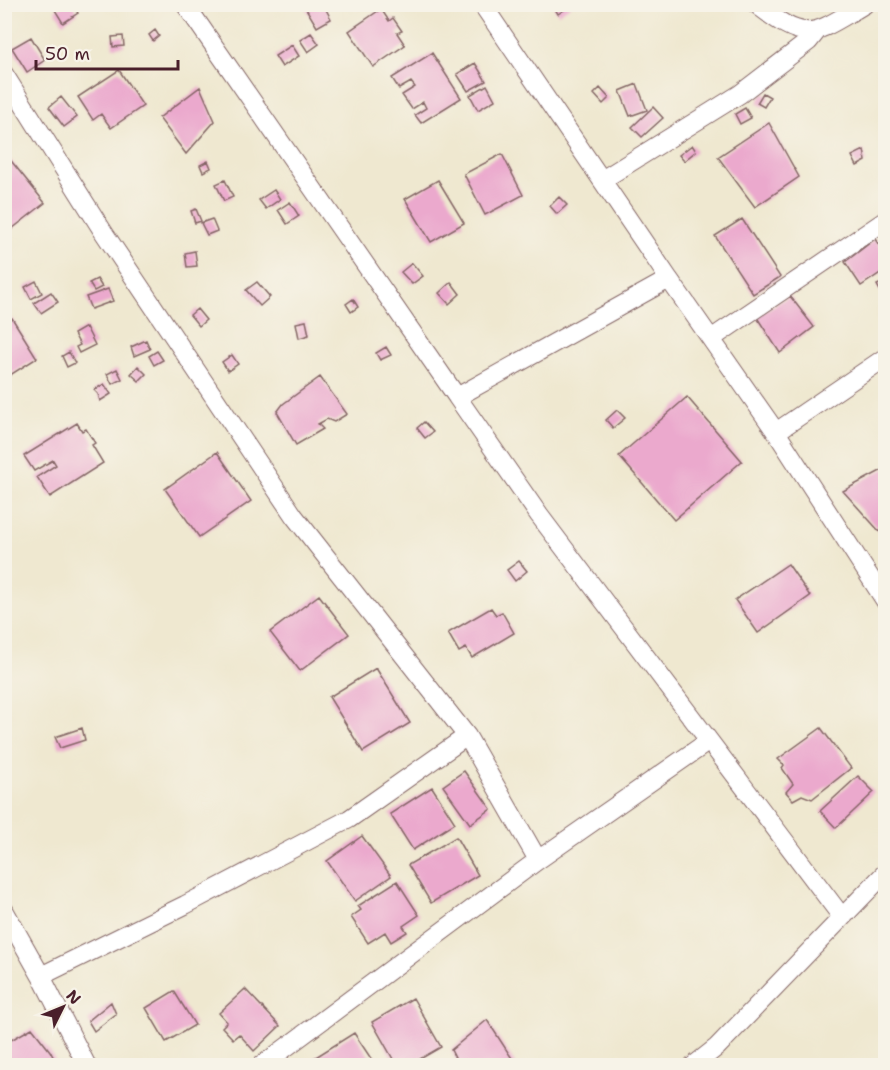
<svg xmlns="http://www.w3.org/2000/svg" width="890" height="1070" font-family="'Shantell Sans',sans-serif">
	<rect width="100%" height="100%" fill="#f7f3e8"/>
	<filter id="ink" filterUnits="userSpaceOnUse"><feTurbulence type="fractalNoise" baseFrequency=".0167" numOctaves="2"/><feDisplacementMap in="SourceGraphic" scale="12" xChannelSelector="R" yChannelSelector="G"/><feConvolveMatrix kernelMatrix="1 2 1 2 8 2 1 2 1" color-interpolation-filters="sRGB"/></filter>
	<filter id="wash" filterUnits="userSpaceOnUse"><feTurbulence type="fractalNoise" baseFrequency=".008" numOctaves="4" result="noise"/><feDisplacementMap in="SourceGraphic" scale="24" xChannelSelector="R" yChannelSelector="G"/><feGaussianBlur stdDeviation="1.35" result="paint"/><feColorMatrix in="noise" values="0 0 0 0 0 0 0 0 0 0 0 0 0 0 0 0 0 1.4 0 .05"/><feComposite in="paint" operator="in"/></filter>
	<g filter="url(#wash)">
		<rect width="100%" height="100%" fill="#efe8d0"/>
		<g id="blocks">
			<path fill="#eba9cd" d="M64,4H72L78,13L63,23L55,10Z
				M309,4H323L331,19L317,27L305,7Z
				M552,4H573L558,14Z
				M381,9L389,21L393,18L402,31L397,33L405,45L373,67L349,31Z
				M155,30L159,36L153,41L149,35Z
				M311,33L319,44L308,52L300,40Z
				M123,36L124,46L113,47L112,37Z
				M31,37L45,60L27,72L12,48Z
				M292,45L299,56L282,67L275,56Z
				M432,53L461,98L421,123L415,115L426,108L423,102L412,109L402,95L415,87L411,82L399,89L392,78Z
				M475,63L486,81L468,91L457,74Z
				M119,70L143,106L111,128L101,114L93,120L78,97Z
				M637,84L647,110L630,116L620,91Z
				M487,85L495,100L478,110L470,95Z
				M200,87L215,121L186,154L159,118Z
				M600,88L609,98L603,104L594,94Z
				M763,93L770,97L764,107L757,103Z
				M61,97L77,117L64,127L49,107Z
				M653,107L663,118L642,137L632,127Z
				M745,108L751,118L740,124L735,114Z
				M769,123L799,177L755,207L718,157Z
				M692,145L696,151L684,161L679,155Z
				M864,150L866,161L857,166L852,156Z
				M502,154L523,195L485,215L464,174Z
				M8,157L45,203L8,232L4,228V160Z
				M208,161L211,168L203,172L200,165Z
				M225,180L233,197L224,201L216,184Z
				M438,180L464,223L431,242L405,199Z
				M274,190L280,199L266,209L259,200Z
				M559,197L567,205L557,214L550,206Z
				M290,202L299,216L287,224L278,210Z
				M196,209L201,221L195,223L191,211Z
				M212,219L217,231L207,235L201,223Z
				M742,219L780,277L753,294L715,236Z
				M875,239L881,248L886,246V269L861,286L845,262Z
				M195,251L197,266L187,267L185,253Z
				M412,263L423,276L412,284L401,272Z
				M97,279L102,287L94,291L89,283Z
				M36,281L42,293L31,299L25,287Z
				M886,281V301L877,285Z
				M257,282L270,297L260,306L246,290Z
				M451,282L460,294L449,304L439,293Z
				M108,289L113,301L91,309L86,297Z
				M51,292L58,302L41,313L34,303Z
				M790,296L814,327L780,353L756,316Z
				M353,299L358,307L351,312L346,304Z
				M197,309L206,320L199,326L190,315Z
				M12,318L37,358L4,379V323Z
				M306,321L309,335L299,338L296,323Z
				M86,327L95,345L79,353L76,347L80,345L74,334Z
				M146,340L150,349L134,356L131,347Z
				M386,347L391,355L380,360L376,353Z
				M157,351L163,360L154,365L149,356Z
				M69,352L75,363L67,367L62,356Z
				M232,355L238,364L228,371L222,362Z
				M138,366L146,374L139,381L131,374Z
				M117,369L122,379L112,384L107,374Z
				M320,377L347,414L334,422L327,419L318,424L323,429L296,445L277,412L283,404Z
				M104,384L111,394L100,401L98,394L94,390Z
				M687,397L742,461L674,520L619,456Z
				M617,410L625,418L613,428L606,420Z
				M424,422L433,432L425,438L417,428Z
				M77,423L82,431L86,429L95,443L92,445L103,463L50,497L37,477L56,465L53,460L34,471L24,456Z
				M217,452L251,501L199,537L165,489Z
				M886,468V528L880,532L843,491Z
				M519,561L527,571L515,581L507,570Z
				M788,564L810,596L758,633L735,600Z
				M319,595L349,634L300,671L270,632Z
				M491,608L496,615L502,612L514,633L472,658L466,648L459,652L448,633Z
				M376,668L410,723L363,752L329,697Z
				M82,728L85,740L60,748L55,737Z
				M821,728L851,768L812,799L802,795L793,800L786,792L793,784L782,768L784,765L778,759Z
				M464,771L491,809L470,824L443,786Z
				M858,776L874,792L836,828L820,811Z
				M432,787L455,823L413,850L390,814Z
				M362,836L391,876L355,901L327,861Z
				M456,837L478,875L431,903L408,865Z
				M397,881L419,915L403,926L407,932L391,942L385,932L368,943L351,917L361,910L358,906Z
				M245,989L280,1026L254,1051L239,1034L233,1039L222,1027L227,1022L219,1013Z
				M174,991L195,1025L166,1042L146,1008Z
				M413,998L441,1047L408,1066H397L372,1022Z
				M111,1002L116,1014L94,1031L88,1021Z
				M487,1020L517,1066H459L451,1050Z
				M32,1028L50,1051L58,1066H4V1044Z
				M354,1033L376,1066H315L311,1060Z"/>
		</g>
	</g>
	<g filter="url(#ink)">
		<use href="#blocks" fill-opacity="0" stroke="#846565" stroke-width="1.5"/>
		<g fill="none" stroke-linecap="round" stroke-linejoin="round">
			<defs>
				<path id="minor" d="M185,4L457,397L669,279L482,4
					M756,4C808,45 812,35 865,4
					M4,74L104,233L294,516L467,736L538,860
					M602,180L740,94L809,41L817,31
					M669,279L776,432L886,602
					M711,339L886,220
					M457,397L539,515L842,917
					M776,432L886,357
					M4,910L41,976L87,1066
					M41,976L185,905L349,819L467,736
					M261,1066L538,860L709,741
					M693,1066L717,1047L886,872"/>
			</defs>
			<use href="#minor" stroke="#846565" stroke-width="20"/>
			<use href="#minor" stroke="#fff" stroke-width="18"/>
		</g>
	</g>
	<rect width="890" height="1070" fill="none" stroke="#f7f3e8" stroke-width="24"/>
	<g transform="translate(63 1007) rotate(47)" stroke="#f7f3e8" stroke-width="4.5" paint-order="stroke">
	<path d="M0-4.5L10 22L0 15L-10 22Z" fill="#4a1f2b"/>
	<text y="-9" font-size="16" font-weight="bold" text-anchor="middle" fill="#4a1f2b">N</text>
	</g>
	<path d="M36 60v9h142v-9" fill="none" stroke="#4a1f2b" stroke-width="3"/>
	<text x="45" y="60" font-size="18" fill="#4a1f2b" stroke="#f7f3e8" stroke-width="4.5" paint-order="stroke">50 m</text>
</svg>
